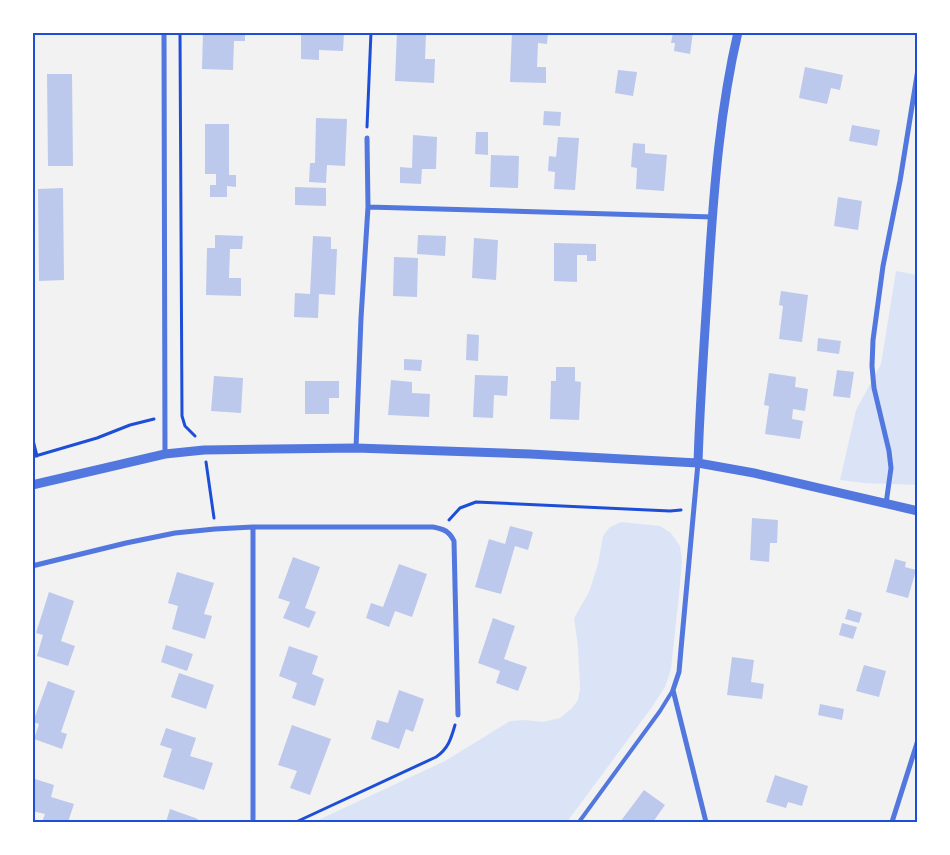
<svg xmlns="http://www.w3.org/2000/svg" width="950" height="855" font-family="Arial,sans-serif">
	<rect width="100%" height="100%" fill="#f2f2f2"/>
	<path fill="#dbe4f7" d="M896,271L917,275V485L864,483L840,480L856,410L881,364Z
		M621,522L660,526L671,533L680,546L682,561L679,595L671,669L665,687L652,707L567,822H314L445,761L510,721L525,720L542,722L560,718L572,708L578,700L580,689L578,647L574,618L589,592L598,564L603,536L610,527Z"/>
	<path fill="#bdc9ec" d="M203,32H245V41H234L233,70L202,69Z
		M301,32H344L343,51L319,50V60L301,59Z
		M397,32H436V35L426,34L425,59H435L434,83L395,81Z
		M512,32H548L547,44L538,43L537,67H546V83L510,82Z
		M673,32H693L690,54L674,51L675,43H671Z
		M805,67L843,75L840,90L831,88L827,104L799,98Z
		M618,70L637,72L633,96L615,93Z
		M47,74H72L73,166H48Z
		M544,111L561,112L560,126L543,125Z
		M316,118L347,119L345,166L327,165L326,183L309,182L310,163H315Z
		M205,124H229V175H236V187L227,186V197H210V185H216V174H205Z
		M852,125L880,130L877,146L849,141Z
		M476,132H488V155L475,154Z
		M413,135L437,137L436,169H422L421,184L400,183V167L412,168Z
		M558,137L579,138L575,190L554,189L555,172L548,171L549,156L556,157Z
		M633,143L645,144V153L667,155L664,191L636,189L637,168L631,167Z
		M491,155L519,156L518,188L490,187Z
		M295,187L326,188V206L295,205Z
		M63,188L64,280L39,281L38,189Z
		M838,197L862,201L858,230L834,226Z
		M215,235L243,236L242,249H230L229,278H241V296L206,295L207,248H215Z
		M418,235L446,236L445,256L417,254Z
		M313,236L331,237V249H337L335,295L319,294L318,318L294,317L295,293L310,294Z
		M474,238L498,240L496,280L472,278Z
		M554,243L596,244V261H587V255H577V282L554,281Z
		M394,257L418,258L417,297L393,296Z
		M781,291L808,295L802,342L779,339L783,306L779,305Z
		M467,334L479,335L478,361L466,360Z
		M818,338L841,341L839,354L817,351Z
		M404,359L422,360L421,371L404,370Z
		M556,367H575V381L581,382L579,420L550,419L551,381H556Z
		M837,370L854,372L850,398L833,396Z
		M769,373L796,377L795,387L808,389L805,411L793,409L792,419L803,421L800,439L765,434L769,406L764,405Z
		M475,375L508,376L507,396L494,395L493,418L473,417Z
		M214,376L243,378L241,413L211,411Z
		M391,380L412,382V393L430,394L429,417L388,415Z
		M305,381H339V398H329V414H305Z
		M752,518L778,520L777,543H770L769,562L750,560Z
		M510,526L533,532L528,550L515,546L501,594L475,587L489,539L505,544Z
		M293,557L320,567L305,608L316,612L309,628L283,618L290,602L278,598Z
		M895,559L906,562L905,567L916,570L908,598L886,592Z
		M399,564L427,574L412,617L395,611L389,627L366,618L371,603L383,607Z
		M177,572L214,583L204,614L212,616L205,639L172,629L178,606L168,603Z
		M49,592L74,601L61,641L75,646L68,666L37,656L43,635L36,633Z
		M848,609L862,613L859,623L845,619Z
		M493,618L515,626L504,659L527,667L518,691L496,683L500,671L478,663Z
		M842,623L857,627L853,639L839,635Z
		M166,645L193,654L187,671L161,662Z
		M289,646L318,656L312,674L324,679L315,706L292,698L297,683L279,676Z
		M732,657L754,660L751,682L764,684L762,699L727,695Z
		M864,665L886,671L879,697L856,691Z
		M179,673L214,685L206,709L171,697Z
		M48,681L75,691L61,732L67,734L62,749L34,739L39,724L33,722Z
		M399,690L424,699L413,732L406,729L399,749L371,739L377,720L388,723Z
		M820,704L844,709L842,720L818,715Z
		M292,725L331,739L310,795L290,788L297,771L278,765Z
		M166,728L196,738L190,756L213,763L204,790L163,777L172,749L160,745Z
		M775,775L808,786L802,806L788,802L786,808L766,802Z
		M35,779L54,785L51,797L74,804L68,822H42L45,814L32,811V787Z
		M644,790L665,805L653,822H620Z
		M170,809L198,819L196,822H166Z"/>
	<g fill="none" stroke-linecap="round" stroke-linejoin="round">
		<path stroke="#1d4ed8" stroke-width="3" d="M180,32L182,416L185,426L195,436
			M367,127L371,32
			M32,436L37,456
			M32,457L97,438L130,425L154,419
			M206,462L214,518
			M449,520L460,508L476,502L670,511L681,510
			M296,822L436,757C448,749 451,739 455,725"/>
		<path stroke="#5277de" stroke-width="4" d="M579,822L660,711L673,690"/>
		<path stroke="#5277de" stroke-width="5" d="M164,32L165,454
			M368,207L713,217
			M356,448L361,318L368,207L367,138
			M698,463L681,649L679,672L673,690L706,822
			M886,504L891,468L889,451L874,388L872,366L873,340L883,266L900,181L918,69
			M253,527V819
			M32,566L126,543L175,533L215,529L253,527H433C444,529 449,531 454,541L458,715
			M892,822L918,740"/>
		<path stroke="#5277de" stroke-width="9" d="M698,463C700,398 705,332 709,266C714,188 720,109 738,32
			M32,485L165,454L204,450L356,448L530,454L698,463L754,473L918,511"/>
	</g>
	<rect width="950" height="855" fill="none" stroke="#ffffff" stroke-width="68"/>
	<rect x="34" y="34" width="882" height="787" fill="none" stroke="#1d4ed8" stroke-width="2"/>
</svg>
